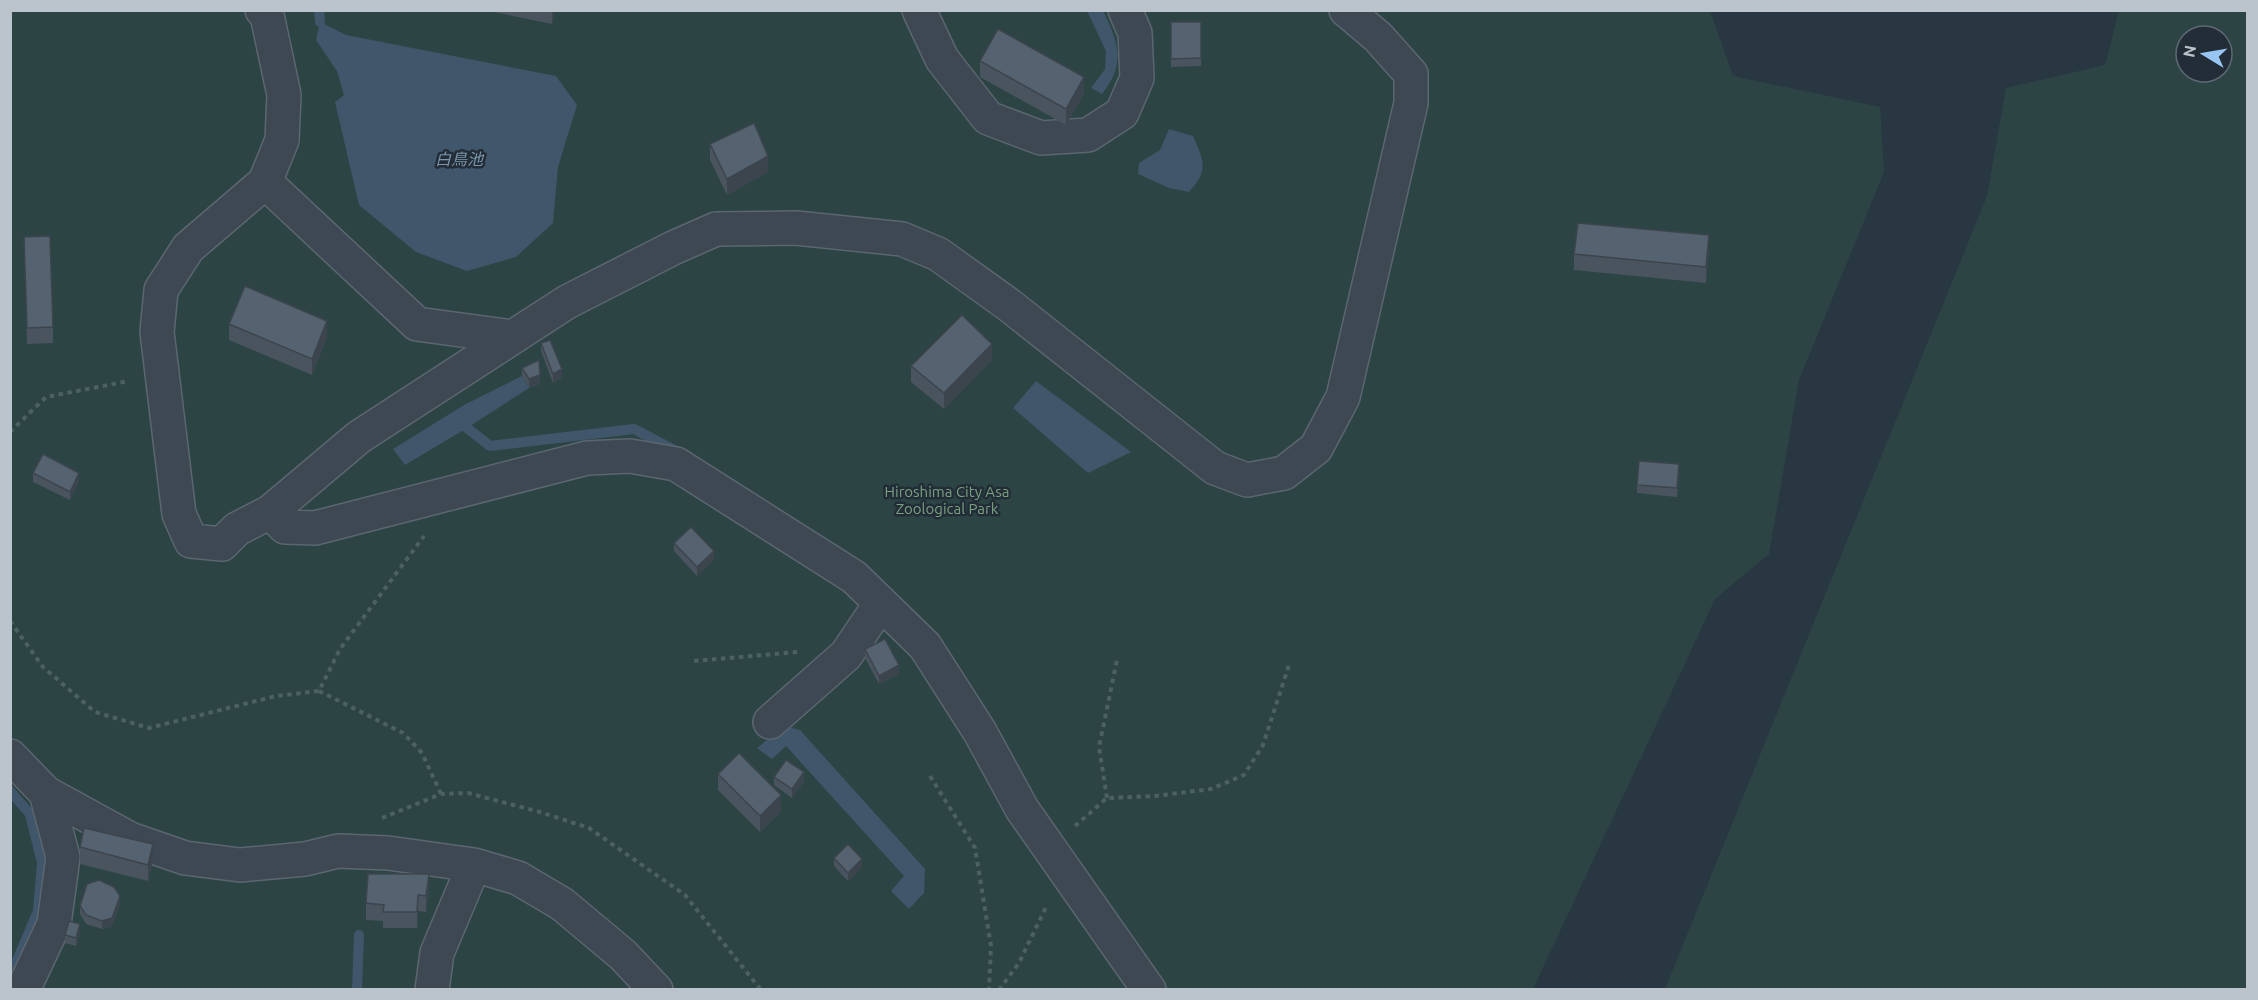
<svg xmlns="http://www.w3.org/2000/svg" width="2258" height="1000" font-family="Ubuntu,'Noto Sans JP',sans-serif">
	<rect width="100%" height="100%" fill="#293742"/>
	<path fill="#2c4544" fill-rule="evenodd" d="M10,11H1710L1733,76L1880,107L1884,172L1799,380L1769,554L1715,599L1533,989H11Z
		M2119,11H2247V989H1665L1987,196L2006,88L2105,65ZM2186,36H2222V72H2186Z"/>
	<path fill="#40566a" d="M1087,11H1103C1119,43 1126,64 1102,94L1091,88L1105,69L1106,51Z
		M320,22L346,35L556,76L577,105L558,167L553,223L516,257L467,271L416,252L359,205L335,102L344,95L337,71L316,40Z
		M1169,129L1193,136C1204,161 1209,170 1189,192L1169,188L1138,174L1139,163L1160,150Z
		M522,376L529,388L467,428L405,465L393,449L464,405Z
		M1036,381L1131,452L1088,473L1013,408Z
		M784,726L800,730L925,869L924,893L909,909L891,891L904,876L786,746L772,759L757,748Z"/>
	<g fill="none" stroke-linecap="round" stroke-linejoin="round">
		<path stroke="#40566a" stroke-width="10" d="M319,10L320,22
			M467,428L490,446L634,429L678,452
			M10,791L30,814L42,863L38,911L10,977
			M357,990L359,935"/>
		<defs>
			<path id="minor" d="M262,10L267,15L284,95L282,140L265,182L188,248L161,290L157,332L179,514L191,541L222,544L237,529L270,512L359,437L567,302L673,248L716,229L796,228L902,239L938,254L1009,305L1215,468L1247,480L1284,473L1316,448L1343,397L1411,103V74L1378,37L1346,10
				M919,10L942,59L988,118L1041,138L1088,135L1122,113L1137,78L1135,33L1125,10
				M265,182L417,324L513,337
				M270,512L285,527L315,528L587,458L630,456L676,464L854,577L925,646L980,732L1022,809L1149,990
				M770,722L846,655L881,603
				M10,756L46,793L130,839L185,858L240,865L305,859L338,851L388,853L474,865L518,878L562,904L623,955L656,990
				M23,990L54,924L63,857L46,793
				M432,990L437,953L474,865"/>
		</defs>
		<use href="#minor" stroke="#5c6670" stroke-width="36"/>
		<path stroke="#4c6162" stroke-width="4" stroke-dasharray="4.5 4.5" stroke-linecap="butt" d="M10,432L46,397L129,381
			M10,621L43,667L95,712L149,728L276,696L319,691L340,649L424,536
			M694,661L798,652
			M319,691L403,733L422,753L441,794
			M930,776L975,848L991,946L989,990
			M1107,798L1099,747L1117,660
			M382,818L441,794L468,793L540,812L589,828L685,895L761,990
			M1075,826L1107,798L1155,796L1211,789L1244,775L1263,745L1290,662
			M999,990L1019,963L1047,905"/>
		<use href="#minor" stroke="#3d4852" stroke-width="33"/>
	</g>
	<path fill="#49545f" d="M484,10H555L552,24Z
		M1171,22H1201V66L1171,67Z
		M980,61L1084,93L1066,125L980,77Z
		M710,144L768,172L727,195L710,160Z
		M24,237L53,327V343L27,344Z
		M1709,251L1706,283L1574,270V254Z
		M229,324L327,337L312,375L229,340Z
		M541,343L562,377L553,383L541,351Z
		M992,360L944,409L911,382V366Z
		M522,368L540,384L529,388L522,376Z
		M1679,472L1677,497L1637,493V485Z
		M33,473L79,481L70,500L33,482Z
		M674,543L714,559L697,576L674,551Z
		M865,649L899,674L879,684L865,658Z
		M718,774L781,811L760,832L718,790Z
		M774,777L804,781L792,798L774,785Z
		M80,847L153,860L148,881L80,864Z
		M834,858L862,867L848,881L834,866Z
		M429,890L426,912L418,911L417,928H383V921L366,920V903Z
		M120,904L112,926L102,929L86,924L80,914V906Z
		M80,932L76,946L65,943V935Z"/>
	<path fill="#3c454e" d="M552,10H555L552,24Z
		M1084,77V93L1066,125V109Z
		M768,156V172L727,195V179Z
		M1709,235V251L1706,283V267Z
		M327,321V337L312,375V359Z
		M992,344V360L944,409V393Z
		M562,369V377L553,383V374Z
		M540,375V384L529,388V379Z
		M79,473V481L70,500V492Z
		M714,551V559L697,576V567Z
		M899,665V674L879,684V676Z
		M804,772V781L792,798V789Z
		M781,795V811L760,832V816Z
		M153,844V860L148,881V865Z
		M862,859V867L848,881V873Z
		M429,874V890L426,912V896Z
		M418,895V911L417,928V912Z
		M120,896V904L112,926L102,929V921Z
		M80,924V932L76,946V938Z"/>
	<path fill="#55626f" stroke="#3c454e" stroke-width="1.5" d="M1171,22H1201V58L1171,59Z
		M998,29L1084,77L1066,109L980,61Z
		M754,123L768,156L727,179L710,144Z
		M1578,223L1709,235L1706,267L1574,254Z
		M50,236L53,327L27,328L24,237Z
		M245,286L327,321L312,359L229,324Z
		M962,315L992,344L944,393L911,366Z
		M550,340L562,369L553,374L541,343Z
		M539,360L540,375L529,379L522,368Z
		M43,454L79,473L70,492L33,473Z
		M1639,461L1679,464L1677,488L1637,485Z
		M691,527L714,551L697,567L674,543Z
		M885,639L899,665L879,676L865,649Z
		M739,753L781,795L760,816L718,774Z
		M786,760L804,772L792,789L774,777Z
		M84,828L153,844L148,865L80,847Z
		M848,844L862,859L848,873L834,858Z
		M368,874H429L426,896L418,895L417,912H383L384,905L366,903Z
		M99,880L114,887L120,896L112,918L102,921L86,915L80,906L87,884Z
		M69,921L80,924L76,938L65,935Z"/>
	<g text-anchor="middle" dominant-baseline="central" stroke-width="5" stroke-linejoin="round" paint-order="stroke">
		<g font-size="15" fill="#7aa07f" stroke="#222d38">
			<text x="947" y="491">Hiroshima City Asa<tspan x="947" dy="17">Zoological Park</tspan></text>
		</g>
		<g font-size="16" font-style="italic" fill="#7d96ac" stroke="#222d38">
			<text x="459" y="159">白鳥池</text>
		</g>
	</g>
	<rect width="2258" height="1000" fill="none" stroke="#bbc3cc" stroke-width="24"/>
	<g transform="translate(2204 54) rotate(281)"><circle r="28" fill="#222d38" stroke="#5f6973" stroke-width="1.5"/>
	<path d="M0-4.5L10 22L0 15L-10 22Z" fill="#99c5f3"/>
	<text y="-9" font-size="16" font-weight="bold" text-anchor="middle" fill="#bbc3cc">N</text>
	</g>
</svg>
